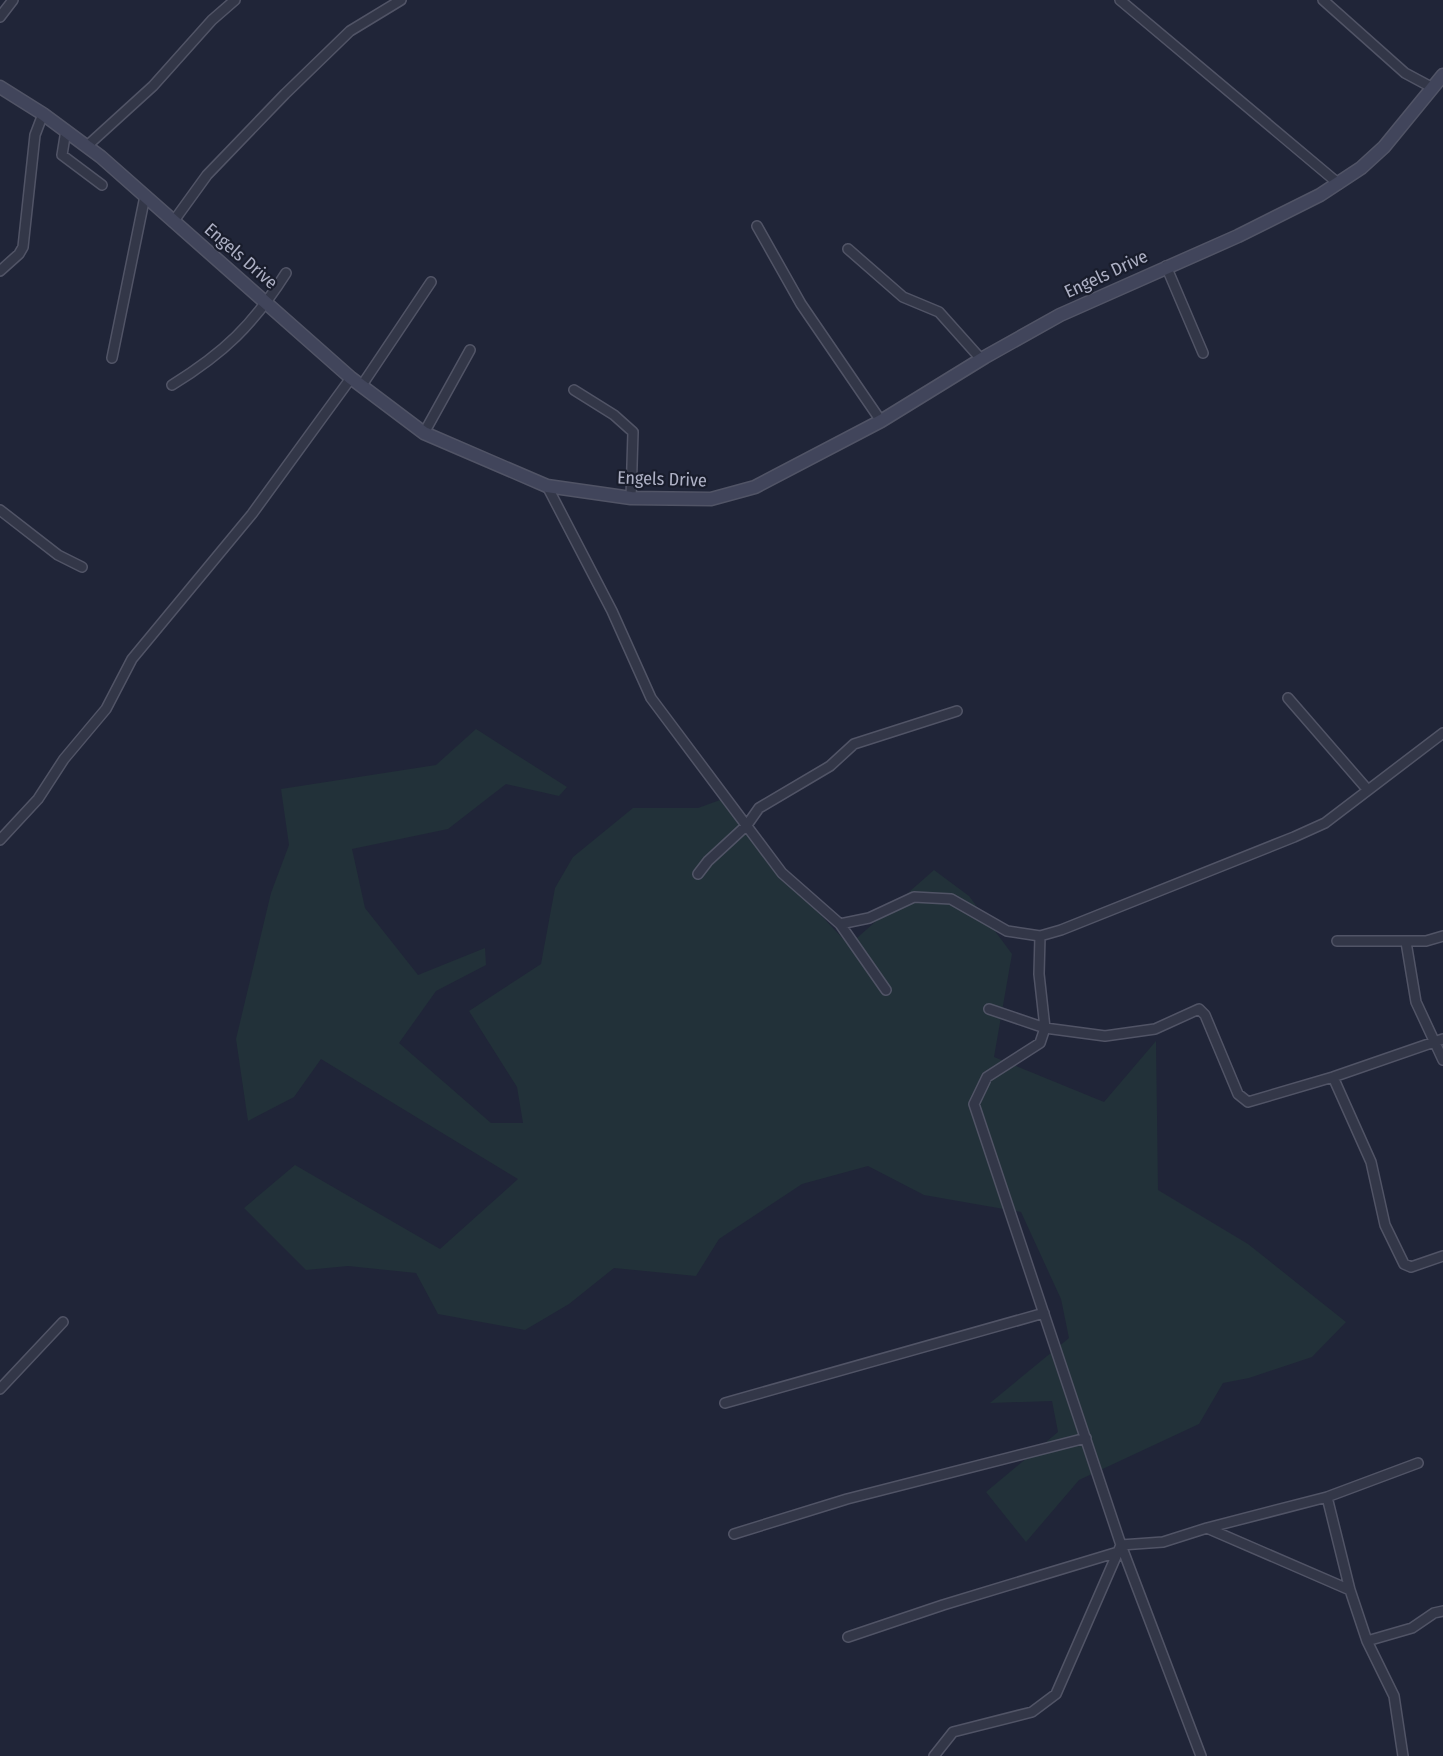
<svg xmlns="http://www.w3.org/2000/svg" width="1443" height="1756" font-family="'Fira Sans Condensed',sans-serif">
	<rect width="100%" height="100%" fill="#202538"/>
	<path fill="#223139" d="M476,729L567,787L559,796L506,784L448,829L352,849L365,908L418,975L485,948L486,965L436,991L399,1043L491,1123H523L517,1087L469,1011L541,964L555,888L573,857L633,808H698L731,796L797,890L849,945L934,870L969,896L1012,954L994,1057L1104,1102L1156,1041L1158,1190L1248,1244L1346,1322L1312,1357L1249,1378L1223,1383L1199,1424L1079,1480L1026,1542L986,1492L1058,1432L1052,1401L990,1403L1069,1338L1061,1299L1021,1212L924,1195L868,1166L802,1184L719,1239L696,1276L614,1268L569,1304L525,1330L438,1314L416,1273L348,1266L306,1270L244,1208L295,1165L440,1249L518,1179L321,1059L294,1097L248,1121L236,1039L271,893L289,845L281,789L436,765Z"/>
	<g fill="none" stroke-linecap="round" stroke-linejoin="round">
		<defs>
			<path id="street" d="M1120,0L1339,184
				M1323,0L1405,73L1433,88
				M0,17L13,0
				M66,130L62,155L102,185
				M87,146L153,86L212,20L235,0
				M173,222L207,175L285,94L350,31L401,0
				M757,226L801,304L881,421
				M848,249L903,297L939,312L981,359
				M1166,266L1203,353
				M0,271L19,254L23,247L35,135L43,114
				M112,358L145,196
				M172,385C224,353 253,325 286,273
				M362,385L431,282
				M574,390L614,415L633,432L631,498
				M424,433L470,350
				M547,486L612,611L651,698L782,873L840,924L869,918L914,897L951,899L1007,931L1040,936
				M0,510L58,555L82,567
				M1288,698L1367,789
				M0,840L38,799L64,759L106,709L132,659L252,514L351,378
				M698,874L708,861L747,825L759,808L830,766L854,744L957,711
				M840,924L886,990
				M1337,941H1426L1443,936
				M1406,942L1416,1002L1443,1060
				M989,1009L1045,1028L1105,1036L1155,1029L1199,1009L1205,1015L1238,1094L1248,1102L1333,1077L1443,1039
				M1333,1077L1371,1162L1385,1225L1404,1264L1411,1267L1443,1256
				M0,1389L63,1322
				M725,1403L1044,1313
				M1327,1497L1350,1590
				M1207,1528L1350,1590L1367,1641L1394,1696L1403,1756
				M734,1534L847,1499L1086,1438
				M1121,1545L1163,1542L1207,1528L1327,1497L1418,1463
				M848,1637L943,1605L1118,1552
				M1367,1641L1412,1628L1434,1613L1443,1611
				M934,1756L953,1732L1032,1712L1056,1694L1121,1545
				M1201,1756L1121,1545L974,1104L987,1077L1040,1043L1045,1028L1039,974L1040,936L1061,930L1294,837L1325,823L1443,733"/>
			<path id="secondary" d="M0,87L43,114L101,157L351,378L424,433L547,486L631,498L711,499L755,487L881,421L985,357L1060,315L1238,236L1320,195L1361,168L1384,147L1443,75"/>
		</defs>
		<use href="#street" stroke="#515466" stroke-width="12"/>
		<use href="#secondary" stroke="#515466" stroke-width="15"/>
		<use href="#street" stroke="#333748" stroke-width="9"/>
		<use href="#secondary" stroke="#41455b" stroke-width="12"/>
	</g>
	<g text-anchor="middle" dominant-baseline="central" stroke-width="4.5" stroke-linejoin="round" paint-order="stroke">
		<g font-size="18" fill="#aeb1c5" stroke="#191d2c">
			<text transform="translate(241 256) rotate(41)">Engels Drive</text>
			<text transform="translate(1106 274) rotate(-25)">Engels Drive</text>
			<text transform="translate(662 479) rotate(2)">Engels Drive</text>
		</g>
	</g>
</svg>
